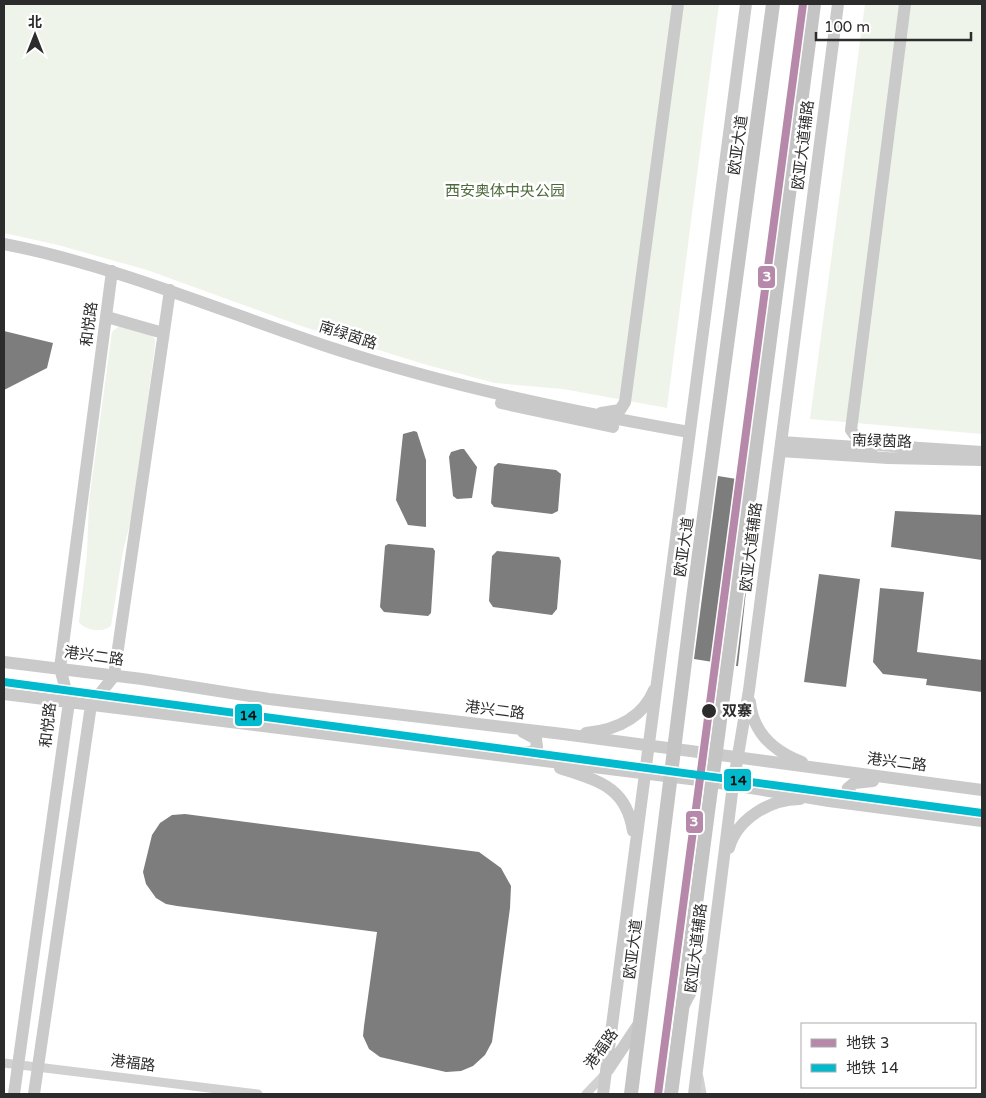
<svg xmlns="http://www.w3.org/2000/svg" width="986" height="1098" font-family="'Varela Round','Noto Sans SC',sans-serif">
	<rect width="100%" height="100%" fill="#fff"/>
	<path fill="#eef4ea" d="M4,4H719L667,408L563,389L495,383L427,365L304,327L147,270L58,245L4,233Z
		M865,4H982V434L810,419Z
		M119,326L151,335L155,339V345L133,512L123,551L111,626C103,633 85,631 79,622L87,554L89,501L112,332Z"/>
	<path fill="#7d7d7d" d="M4,331L53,343L47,368L4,390Z
		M414,431L417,432L426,460V527L408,525L396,500L403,434Z
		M461,449H464L477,467L472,498L457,499L453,496L449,457L451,452Z
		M498,463L556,470L561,474L558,511L552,514L494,507L491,503L494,467Z
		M718,476L743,480L719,663L694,659Z
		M895,511L982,515V560L891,547Z
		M388,544L433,548L435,551L431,613L428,616L384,612L380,607L385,546Z
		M497,551L559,557L561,561L557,609L552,615L493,607L489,601L492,556Z
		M750,556L747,582L738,666H736Z
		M819,574L860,579L846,687L804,682Z
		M880,588L924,592L917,652L982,660V692L926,685L927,679L883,674L873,662Z
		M185,814L479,852L501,868L511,886L510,908L492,1042L485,1055L473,1066L461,1071L446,1072L380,1057L369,1049L363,1036L364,1026L377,932L177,906L166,904L156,898L146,884L143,872L152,835L160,823L172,815Z"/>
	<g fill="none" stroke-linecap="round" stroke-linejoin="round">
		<path stroke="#d1d1d1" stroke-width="9" d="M4,1063L258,1094
			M699,1077L702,1094
			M586,1094L606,1073"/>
		<path stroke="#cacaca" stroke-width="12" d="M905,4L851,430C861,449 894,445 913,447
			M4,244C117,266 223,312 332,348C449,386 569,411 689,432
			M107,317L163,333
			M501,403L613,427
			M601,413L620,410L625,402L678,4
			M781,442L872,448
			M905,447L982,452
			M780,451L888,458L982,460
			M4,662L142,679L269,699L563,734L982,790
			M4,694L714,782L829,801L982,821
			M750,702C753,733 773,751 802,762
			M586,733C616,730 642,719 654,690
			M518,752H532L537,747L536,739L523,732
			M560,768C598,781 626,786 633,831
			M864,802L853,798L848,788L854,783L873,781
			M729,848C737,819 770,799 800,799
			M684,1005L708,959
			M608,1070L640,1022
			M14,1094L69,702L60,668L112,271
			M34,1094L91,705L114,676L170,290
			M603,1094L746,4
			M694,1094L733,785L749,690L838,4"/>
		<path stroke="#c4c4c4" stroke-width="14" d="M631,1094L693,598L773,4
			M671,1094L814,4"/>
		<defs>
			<path id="metro-1" d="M658,1094L803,4"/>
			<path id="metro-2" d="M4,682L982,813"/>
		</defs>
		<use href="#metro-1" stroke="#fff" stroke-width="11"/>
		<use href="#metro-2" stroke="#fff" stroke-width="11"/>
		<use href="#metro-1" stroke="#b688a9" stroke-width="8"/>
		<use href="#metro-2" stroke="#02bacd" stroke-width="8"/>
	</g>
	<circle fill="#2c2c2c" stroke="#fff" stroke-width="2" cx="709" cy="711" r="8"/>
	<g text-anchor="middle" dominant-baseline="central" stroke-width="5" stroke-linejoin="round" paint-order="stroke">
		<g font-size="15" fill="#2c2c2c" stroke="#fff">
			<text transform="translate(738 145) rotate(-82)">欧亚大道</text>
			<text transform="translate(803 145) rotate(-83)">欧亚大道辅路</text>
			<text transform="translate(89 324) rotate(-83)">和悦路</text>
			<text transform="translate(348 335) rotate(18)">南绿茵路</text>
			<text transform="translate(882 441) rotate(2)">南绿茵路</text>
			<text transform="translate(684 547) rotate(-82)">欧亚大道</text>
			<text transform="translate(751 547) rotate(-83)">欧亚大道辅路</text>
			<text transform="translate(94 656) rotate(8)">港兴二路</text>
			<text transform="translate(495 710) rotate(7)">港兴二路</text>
			<text transform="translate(48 725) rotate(-84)">和悦路</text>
			<text transform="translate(897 762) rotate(7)">港兴二路</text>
			<text transform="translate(696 948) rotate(-83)">欧亚大道辅路</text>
			<text transform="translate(633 949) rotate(-83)">欧亚大道</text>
			<text transform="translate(601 1049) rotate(-54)">港福路</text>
			<text transform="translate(133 1063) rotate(7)">港福路</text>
		</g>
		<g font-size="15" fill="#4c6939" stroke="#fff">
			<text x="505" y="191">西安奥体中央公园</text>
		</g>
		<g font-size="15" font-weight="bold" fill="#2c2c2c" stroke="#fff" text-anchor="start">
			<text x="722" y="711">双寨</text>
		</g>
	</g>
	<g stroke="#fff" stroke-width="2">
		<rect x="757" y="265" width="19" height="24" rx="5" fill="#b688a9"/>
		<rect x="234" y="703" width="29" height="24" rx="5" fill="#02bacd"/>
		<rect x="723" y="768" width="29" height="24" rx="5" fill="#02bacd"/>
		<rect x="685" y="810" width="19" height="24" rx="5" fill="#b688a9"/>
	</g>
	<g font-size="14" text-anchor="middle" font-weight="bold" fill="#fff">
		<text x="767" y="281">3</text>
		<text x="694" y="826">3</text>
	</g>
	<g font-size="14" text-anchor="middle" font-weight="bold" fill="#111">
		<text x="248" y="720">14</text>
		<text x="738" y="785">14</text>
	</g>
	<rect width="986" height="1098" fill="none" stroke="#2c2c2c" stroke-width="10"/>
	<rect x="801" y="1023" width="175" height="65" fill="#ffffff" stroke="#ababab"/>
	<rect x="811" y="1039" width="25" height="8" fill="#b688a9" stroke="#ababab"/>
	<text x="846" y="1048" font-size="15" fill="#2c2c2c">地铁 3</text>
	<rect x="811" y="1064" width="25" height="8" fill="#02bacd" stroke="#ababab"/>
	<text x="846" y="1073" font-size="15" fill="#2c2c2c">地铁 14</text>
	<g transform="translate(35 35)" stroke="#ffffff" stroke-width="4" paint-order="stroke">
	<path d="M0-4L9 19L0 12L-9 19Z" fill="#2c2c2c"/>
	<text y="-8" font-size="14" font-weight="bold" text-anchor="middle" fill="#2c2c2c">北</text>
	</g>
	<path d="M816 32v8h155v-8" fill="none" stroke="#2c2c2c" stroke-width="2.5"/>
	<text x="824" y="32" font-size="15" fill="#2c2c2c" stroke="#ffffff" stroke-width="4" paint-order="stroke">100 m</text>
</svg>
